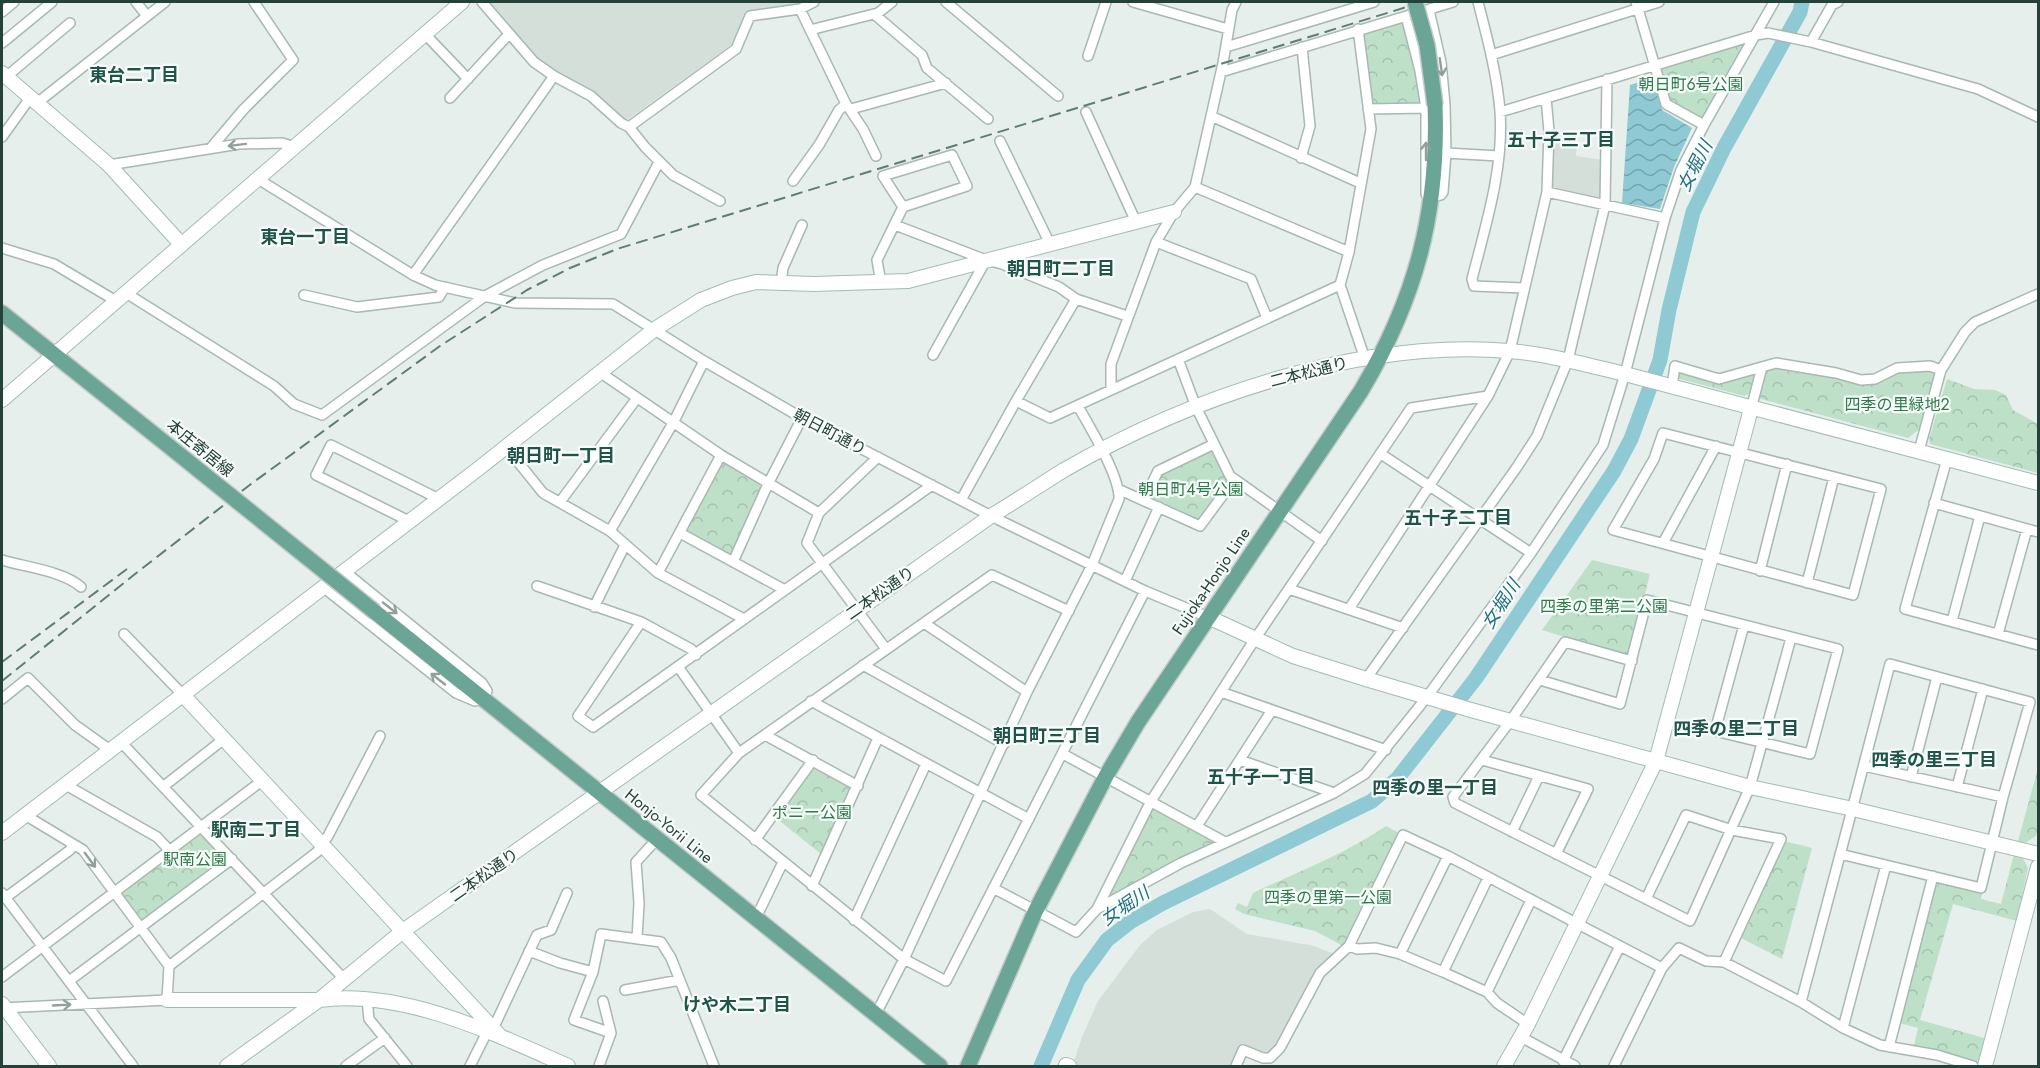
<svg xmlns="http://www.w3.org/2000/svg" width="2040" height="1068" font-family="Jost,'Noto Sans JP',sans-serif">
	<defs>
		<pattern id="park-crowns" width="20" height="18" patternUnits="userSpaceOnUse" patternTransform="scale(1.5)"><rect width="20" height="18" fill="#bfe0c8"/><path d="M2 6a3 3 0 1 1 6 0M12 15a3 3 0 1 1 6 0" fill="none" stroke="#a4c1ad"/></pattern>
		<pattern id="water-waves" width="16" height="10" patternUnits="userSpaceOnUse" patternTransform="scale(1.5)"><rect width="16" height="10" fill="#8ec9d4"/><path d="M0 5q4-4 8 0t8 0" fill="none" stroke="#74a5ad"/></pattern>
	</defs>
	<rect width="100%" height="100%" fill="#e6efeb"/>
	<path fill="#d4dfda" d="M489,2H801L795,5L747,15L731,45L626,121L591,93L544,65Z
		M1553,135L1577,137L1576,156L1603,160V198L1600,199L1554,189L1551,187Z
		M1210,909L1247,934L1314,946L1334,954L1318,968L1275,1049L1269,1054H1262L1239,1046L1230,1066H1079L1073,1064L1082,1037L1098,1001L1140,945L1157,930L1193,912Z"/>
	<path fill="url(#park-crowns)" d="M1401,21L1406,24L1413,50L1420,103L1418,104L1372,105L1362,36L1364,33Z
		M1742,42L1743,44L1703,119L1668,102L1659,71L1662,65Z
		M1775,366L1840,377L1859,383L1898,372L1929,369L1936,373L1921,428L1908,438L1757,398L1766,369Z
		M1677,370L1722,382L1750,372L1756,374L1751,393L1744,396L1676,378Z
		M1947,379L1974,389L1995,390L2006,395L2013,410L2038,424V473L1930,444L1929,439Z
		M1210,450L1214,452L1228,478L1202,520L1197,522L1153,501L1152,496L1161,475Z
		M726,462L760,483L761,487L734,554L731,556L687,532L685,529L722,463Z
		M1592,560L1650,574L1630,652L1623,655L1542,630Z
		M816,767L851,787L852,790L821,854L776,818L811,768Z
		M2038,768V828L2036,836L2025,843L2018,841Z
		M1154,809L1211,838L1214,843L1159,869L1113,895L1108,893L1150,811Z
		M1386,826L1399,833L1343,946L1315,931L1244,914L1235,909L1238,903L1247,907L1253,893C1298,872 1345,854 1386,826Z
		M202,832L227,856L225,861L141,922L121,895V892L197,833Z
		M1784,841L1812,848L1782,959L1739,937Z
		M2014,854L2023,858L2028,868L2017,921L1953,904L1920,1020L1988,1039L1984,1056L1977,1062L1959,1056L1914,1046L1918,1028L1900,1023L1936,886L1940,883L1982,893L1981,899L2001,904Z"/>
	<path fill="url(#water-waves)" d="M1652,78L1662,110L1692,128L1674,167L1660,209L1622,203L1630,85Z"/>
	<g fill="none" stroke-linecap="round" stroke-linejoin="round">
		<path stroke="#8ec9d4" stroke-width="15" d="M1041,1066L1078,980L1107,940L1130,922L1163,903L1372,801L1397,779L1476,678L1614,471L1631,439L1660,360L1669,310L1693,212L1724,148L1800,12L1802,2"/>
		<defs>
			<path id="street" d="M136,2L147,16
				M482,2L534,62L554,76L591,96L621,123L629,127L736,49L750,16L800,9L814,2
				M946,2L1058,96
				M1133,2L1228,29
				M1478,2C1487,37 1497,74 1500,111C1504,168 1486,224 1472,279L1474,286L1524,288
				M1636,2L1666,104L1704,125
				M800,9L846,104L863,129L876,156
				M1429,10L1441,62L1445,105L1446,153L1443,192L1441,195L1432,196
				M2,12L14,2
				M874,14L922,55L927,68L988,119
				M1406,16L1420,71L1426,108V194
				M1358,29L1371,129L1349,252L1340,285L1365,359
				M810,30L878,13L892,2
				M425,34L468,79
				M1811,42L1832,5L1838,2
				M2,43L52,2
				M1226,47L1374,2
				M1491,55L1659,2
				M1088,56L1106,2
				M1221,72L1453,2
				M6,77L70,23
				M450,98L509,34
				M37,103L165,2
				M851,109L946,83
				M1368,109L1426,108
				M1086,112L1136,222
				M1500,112L1756,35L1768,33L1811,42L1978,89L2038,117
				M1211,116L1360,183
				M629,127L645,147L673,175L720,201
				M2,137L30,98
				M1000,141L1050,244
				M210,149L243,110L293,60L254,2
				M1446,153L1499,156
				M1301,158L1310,126L1302,47
				M109,165L239,144L282,143L295,147
				M258,179L413,275L435,285L515,303L613,304L704,361L802,418L999,520L1145,591L1208,617
				M793,181L819,145L839,110L846,104
				M1195,187L1349,252
				M1547,192L1665,218
				M895,225L986,260L1002,264L1059,287L1076,299L1127,316
				M1156,242L1251,279L1267,318
				M2,248L54,264L116,301
				M413,275L554,76
				M781,283L783,268L802,225
				M881,283L877,260L903,207L967,186L952,155L883,176L903,207
				M126,293L274,386L294,404L322,415L485,296L543,265L621,234L659,162
				M304,295L357,307L439,297L445,287
				M933,355L986,260
				M1178,359L1196,407L1230,476L1322,541
				M601,373L721,455L819,513
				M1672,386L1675,366L1719,379L1776,363L1836,373L1861,380L1875,379L1897,368L1930,366L1941,370
				M1111,390V364L1156,242L1174,212L1195,187L1223,63L1232,10L1236,2
				M1016,401L1050,418L1340,285
				M1751,409L1762,367
				M1663,433L1881,489L1853,595L1613,530L1654,459Z
				M506,447L543,493L610,531L658,573L744,619
				M1919,451L1941,370L1965,332L1975,322L2038,294
				M1381,454L1531,553
				M878,457L819,513L807,543L886,649
				M1947,459L1905,609L2038,645
				M1120,490L1200,526L1234,480
				M961,500L1016,401L1076,299
				M1144,500L1158,471L1214,444
				M560,502L637,398
				M1934,503L2038,532
				M409,521L316,475L331,445L439,499
				M610,531L673,423L704,361
				M680,533L785,590
				M1663,543L1716,446
				M2,560C25,567 63,571 81,587
				M733,562L768,484L802,418
				M1760,571L1787,464
				M658,573L721,455
				M1125,581L1159,507
				M1807,583L1834,477
				M537,586L641,622L691,649L696,655
				M323,587L456,693L475,701L483,699L487,691L482,683L344,571
				M1289,589L1403,628
				M594,607L625,545
				M1349,609L1488,396L1510,351L1547,192L1549,131L1546,98
				M1069,611L992,575L739,753L701,795L904,959L946,981L1145,591
				M1952,621L1980,516
				M641,622L578,716L593,727L932,485
				M924,623L1027,692
				M124,634L183,695
				M1998,634L2027,529
				M1632,661L1565,642L1511,720L1453,797L1455,803L1690,921L1750,787L1791,638
				M863,665L1004,744
				M679,668L739,753
				M1366,679L1517,467L1537,436L1568,360L1605,205L1607,79
				M1540,680L1620,704L1647,600L1838,649L1810,754L1715,731L1744,625
				M1221,692L1386,750
				M2,699L28,678L75,725L110,750
				M811,701L1029,819
				M765,735L858,786
				M121,742L344,979
				M1063,754L1225,842
				M1240,760L1334,793
				M1482,760L1588,789L1556,854
				M1864,766L2003,797
				M1911,777L1937,677
				M66,785L157,837L170,851
				M164,786L224,739
				M1957,787L1983,689
				M1197,826L1272,710
				M1512,832L1539,776
				M755,840L813,760
				M812,886L878,738
				M993,888L1076,932L1097,909L1151,801L1255,639L1411,408L1488,396
				M2,893L133,1066
				M5,898L70,850L73,844
				M1646,899L1686,815L1732,830L1781,839L1724,962
				M1097,909L1181,863L1334,793L1365,774L1427,697L1531,553L1603,445L1625,374L1665,218L1681,170L1704,125L1774,2
				M756,918L783,862
				M854,920L926,764
				M637,939L639,903L636,862L657,839
				M1349,946L1357,949L1376,948L1400,954L1443,972L1487,992L1497,1003L1528,1024
				M529,951L560,963L593,972
				M1400,954L1448,856
				M169,966L317,852L328,836L380,736
				M1443,972L1488,878
				M2,977L263,780
				M69,981L232,859
				M625,990L680,980
				M1487,992L1531,900
				M367,1000L369,1019L407,1066
				M603,1001L611,1033
				M1801,1002C1831,889 1861,777 1890,664L2030,702L2003,797L1981,888L1840,854
				M2,1008L167,1000L169,966L83,850L25,815
				M876,1014L904,959L1027,692L1092,565L1119,499C1120,476 1090,428 1078,406
				M1843,1028L1886,865
				M493,1029L537,935L551,930L567,893
				M1521,1037L1575,1066
				M1889,1047L1933,876
				M1563,1061L1620,946
				M346,1066L385,1038
				M470,1066L487,1032
				M599,1066L611,1033L574,1020L593,972L601,934L661,942L671,958L714,1066
				M1236,1066L1243,1050L1263,1058H1270L1280,1048L1320,973L1349,946L1403,835L1448,856L1662,968
				M1614,1066L1662,968L1679,948L1706,961L1724,962L1801,1002L1843,1028L1880,1045L1937,1055L1973,1066"/>
			<path id="secondary" d="M2,73L109,165L181,244
				M2,400L462,2
				M1208,617L1293,656L1366,679L1471,710L1750,787L1853,809L2038,854
				M183,695L501,1037
				M2,833L478,469L655,329L701,300L732,288L756,282L814,284L908,281L1174,212
				M167,1000H319C403,989 493,1033 568,1066
				M2,1004L49,1066
				M1066,1065L1069,1066
				M227,1066L319,1000L403,931L991,516C1016,501 1040,485 1064,470C1193,396 1360,339 1509,351C1548,354 1587,365 1625,374L2038,483
				M1504,1066L1528,1024L1656,761L1751,409
				M1985,1066L2038,867"/>
			<path id="primary" d="M2,313L170,447
				M375,612L940,1066
				M968,1066L1035,912L1106,776L1138,722L1361,391C1416,298 1439,212 1435,105"/>
		</defs>
		<use href="#street" stroke="#a8b8b2" stroke-width="12"/>
		<use href="#secondary" stroke="#a4bbb3" stroke-width="16"/>
		<use href="#primary" stroke="#c2cac8" stroke-width="18"/>
		<use href="#street" stroke="#fff" stroke-width="9"/>
		<use href="#secondary" stroke="#fff" stroke-width="14"/>
		<use href="#primary" stroke="#6aa596" stroke-width="15"/>
		<path stroke="#5f7d75" stroke-width="2" stroke-dasharray="12 6" stroke-linecap="butt" d="M2,662L127,569
			M2,681L135,574L251,484L440,346L527,290L570,268L617,249L1423,2"/>
		<defs>
			<path id="primary-bridge" d="M1415,2L1427,45L1435,105
				M170,447L375,612"/>
		</defs>
		<use href="#primary-bridge" stroke="#c2cac8" stroke-width="18" stroke-linecap="butt"/>
		<use href="#primary-bridge" stroke="#6aa596" stroke-width="15"/>
	</g>
	<defs><path id="oneway-shaft" d="M-6 0H5M1.5-3L5.5 0L1.5 3" fill="none" stroke-width="1.6" stroke-linecap="round" stroke-linejoin="round" transform="scale(1.5)"/></defs>
	<g stroke="#92a09c">
		<use href="#oneway-shaft" transform="translate(1441 67) rotate(82)"/>
		<use href="#oneway-shaft" transform="translate(237 145) rotate(173)"/>
		<use href="#oneway-shaft" transform="translate(1426 151) rotate(-90)"/>
		<use href="#oneway-shaft" transform="translate(390 608) rotate(38)"/>
		<use href="#oneway-shaft" transform="translate(438 679) rotate(-142)"/>
		<use href="#oneway-shaft" transform="translate(90 860) rotate(54)"/>
		<use href="#oneway-shaft" transform="translate(62 1005) rotate(-3)"/>
	</g>
	<g text-anchor="middle" dominant-baseline="central" stroke-width="4.5" stroke-linejoin="round" paint-order="stroke">
		<g font-size="16" fill="#2d7a4b" stroke="#f7fbf9">
			<text x="1691" y="84">朝日町6号公園</text>
			<text x="1897" y="404">四季の里緑地2</text>
			<text x="1191" y="489">朝日町4号公園</text>
			<text x="1604" y="606">四季の里第二公園</text>
			<text x="812" y="812">ポニー公園</text>
			<text x="195" y="859">駅南公園</text>
			<text x="1328" y="897">四季の里第一公園</text>
		</g>
		<g font-size="16" fill="#24423a" stroke="#f7fbf9">
			<text transform="translate(1309 372) rotate(-14)">二本松通り</text>
			<text transform="translate(830 432) rotate(28)">朝日町通り</text>
			<text transform="translate(200 448) rotate(39)">本庄寄居線</text>
			<text transform="translate(1211 581) rotate(-56)">Fujioka-Honjo Line</text>
			<text transform="translate(880 593) rotate(-35)">二本松通り</text>
			<text transform="translate(669 826) rotate(39)">Honjo-Yorii Line</text>
			<text transform="translate(484 875) rotate(-35)">二本松通り</text>
		</g>
		<g font-size="18" font-weight="bold" fill="#1f5548" stroke="#f7fbf9">
			<text x="134" y="75">東台二丁目</text>
			<text x="1561" y="140">五十子三丁目</text>
			<text x="305" y="237">東台一丁目</text>
			<text x="1061" y="269">朝日町二丁目</text>
			<text x="561" y="456">朝日町一丁目</text>
			<text x="1458" y="518">五十子二丁目</text>
			<text x="1736" y="729">四季の里二丁目</text>
			<text x="1047" y="736">朝日町三丁目</text>
			<text x="1934" y="760">四季の里三丁目</text>
			<text x="1261" y="777">五十子一丁目</text>
			<text x="1435" y="788">四季の里一丁目</text>
			<text x="256" y="830">駅南二丁目</text>
			<text x="737" y="1005">けや木二丁目</text>
		</g>
		<g font-size="18" font-style="italic" fill="#1c6f80" stroke="#f7fbf9">
			<text transform="translate(1695 166) rotate(-63)">女堀川</text>
			<text transform="translate(1501 604) rotate(-57)">女堀川</text>
			<text transform="translate(1125 906) rotate(-34)">女堀川</text>
		</g>
	</g>
	<rect width="2040" height="1068" fill="none" stroke="#24423a" stroke-width="6"/>
</svg>
